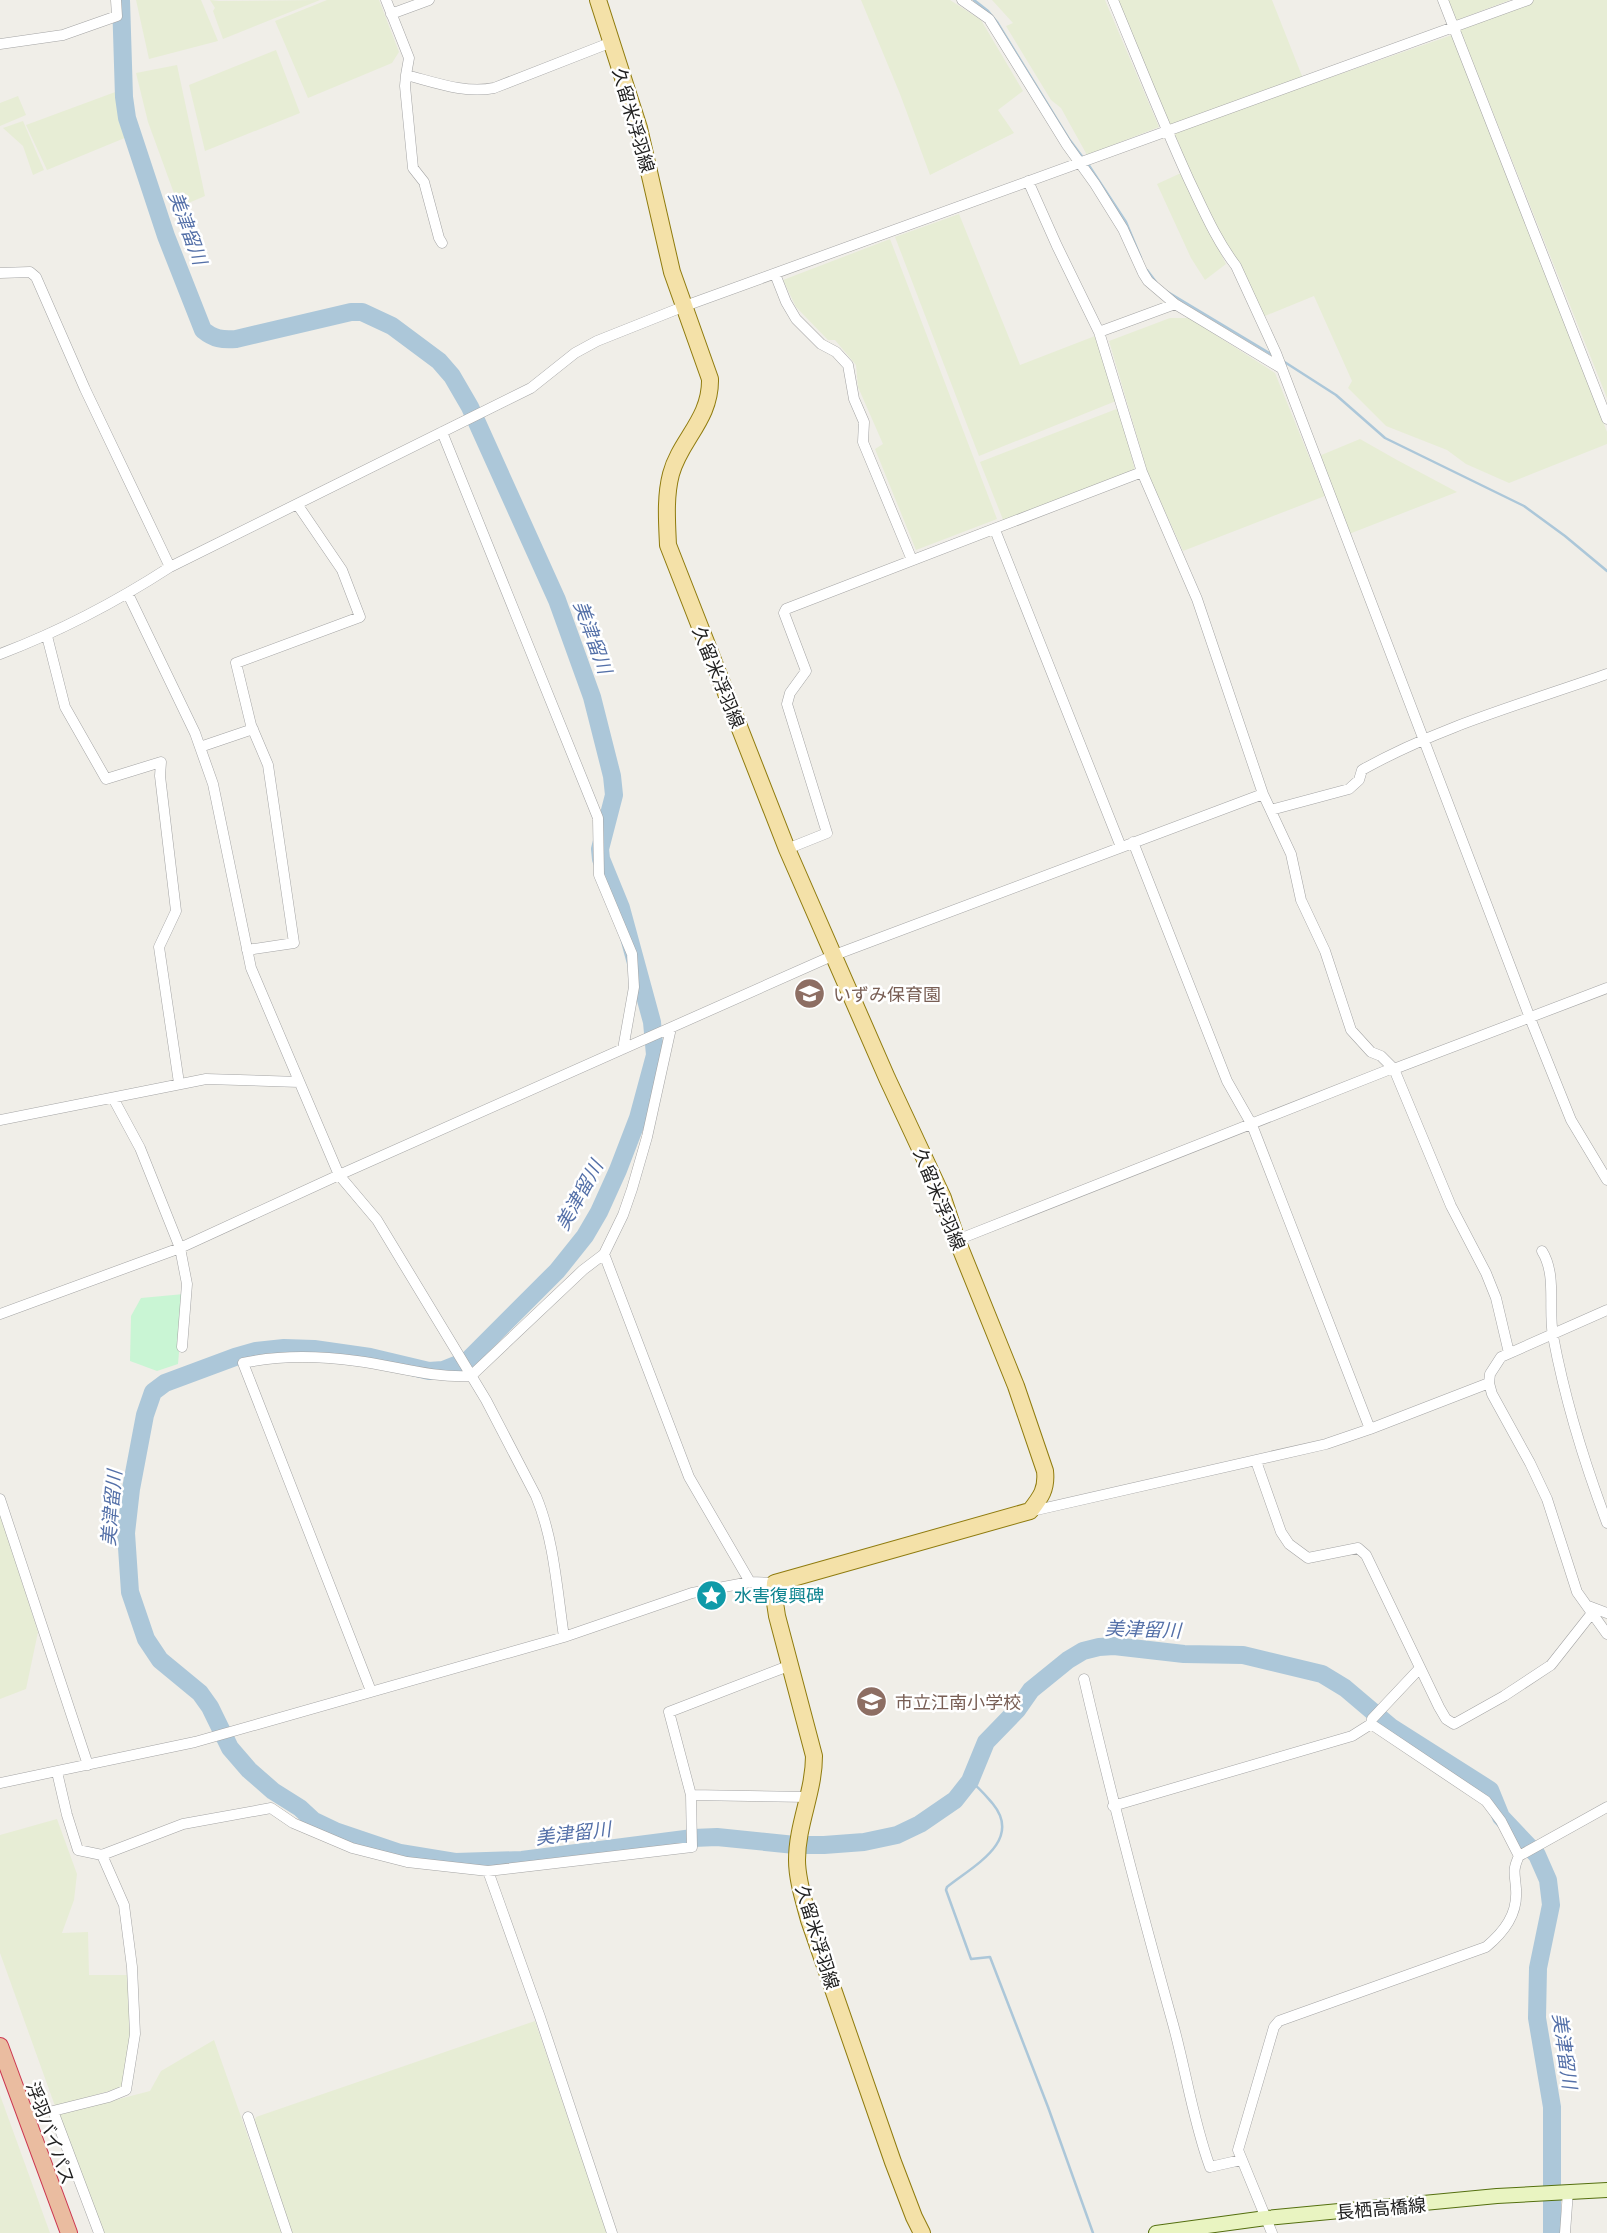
<svg xmlns="http://www.w3.org/2000/svg" width="1607" height="2233" font-family="'Open Sans','Noto Sans JP',sans-serif">
	<rect width="100%" height="100%" fill="#f0eee8"/>
	<path fill="#e7edd5" d="M136,0H201L218,41L149,59Z
		M210,0L219,1L320,0L223,39L213,11L215,8Z
		M327,0H379L399,52L392,63L308,98L275,21Z
		M861,0H950L981,20L1023,91L998,110L1014,133L930,175L900,94Z
		M992,0H1105L1159,127L1087,155L1061,108L1051,100L1006,26L1013,23Z
		M1113,0H1272L1304,81L1166,130Z
		M1443,0H1510L1452,22Z
		M1534,0H1607V398L1460,30Z
		M1452,35L1607,432V444L1509,483L1466,464L1447,450L1386,426L1348,388L1352,381L1314,296L1260,318L1216,234L1174,132Z
		M276,50L300,113L205,151L189,85Z
		M177,65L205,196L179,207L148,122L136,73Z
		M118,91L132,135L47,170L26,125Z
		M18,96L26,115L0,126V103Z
		M23,121L44,170L33,175L23,146L3,128Z
		M1181,173L1226,264L1205,280L1191,258L1157,184Z
		M959,214L1020,365L1095,336L1116,401L979,456L895,237Z
		M890,239L997,519L916,550L875,449L883,444L858,387L856,365L835,340H828L796,307L783,280Z
		M1170,318H1189L1275,373L1325,496L1183,551L1148,474L1109,341Z
		M1119,408L1135,470L1004,522L980,462Z
		M1360,439L1397,460L1457,492L1349,534L1319,456Z
		M0,1514L38,1632L26,1689L0,1699Z
		M57,1819L77,1874L74,1900L62,1933L88,1932L89,1975H128L133,2034L124,2087L55,2106L0,1953V1835Z
		M535,2021L607,2233H291L253,2124L256,2117Z
		M214,2040L282,2233H103L58,2115L150,2091L161,2071Z
		M0,2095L50,2233H0Z"/>
	<path fill="#c9f5d4" d="M184,1294L178,1364L157,1371L130,1361L131,1316L141,1298Z"/>
	<g fill="none" stroke-linecap="round" stroke-linejoin="round">
		<path stroke="#acc7d9" stroke-width="2.5" d="M974,0L988,11L997,22L1069,139L1084,159
			M1088,164L1126,222L1141,258
			M1147,270L1156,282
			M1166,291L1274,356
			M1283,361L1336,395L1385,438L1524,506L1565,536L1607,571
			M970,1781C979,1787 986,1796 993,1804C1023,1841 973,1866 947,1887L946,1890L971,1959L990,1957L1048,2107L1093,2233"/>
		<path stroke="#acc7d9" stroke-width="18" d="M121,0L124,97L127,118L166,236L203,330C214,339 222,340 236,339L351,312H362L392,326L439,361L452,376L470,407L557,600L592,697L612,776L614,795L600,849L601,859L621,908L652,1022L655,1055L638,1118L618,1170L599,1212L585,1236L557,1271L468,1360L443,1370L429,1371L370,1357L314,1349L284,1348L256,1351L235,1357L165,1383L153,1392L145,1415L131,1489L126,1533L130,1592L146,1639L160,1660L200,1693L210,1707L230,1748L249,1770L273,1791L300,1808L314,1821L335,1831L400,1853L455,1862L522,1860L693,1838L717,1837L795,1845H824L864,1842L897,1835L920,1824L955,1800L970,1781L986,1742L1017,1710L1031,1690L1068,1660L1083,1651L1099,1647L1114,1646L1184,1654L1243,1655L1322,1674L1345,1688L1391,1727L1490,1790L1501,1817L1537,1855L1548,1880L1551,1905L1538,1968L1537,2018L1552,2107V2233"/>
		<defs>
			<path id="minor" d="M386,0L409,58L406,75C434,82 465,94 494,88L612,42
				M962,0L989,19L1067,145L1095,184L1123,229L1143,273L1148,281L1175,304
				M1113,0C1138,60 1162,121 1189,180C1203,209 1216,240 1236,266L1276,353L1530,1018L1571,1120L1607,1180
				M1443,0L1607,419
				M391,14L429,0
				M0,44L63,35L117,16L116,0
				M406,75L405,86L413,168L424,182L439,238L442,243
				M1028,181L1057,246L1099,332L1142,472L1197,599L1263,794L1291,854L1301,900L1325,951L1351,1030L1371,1052L1381,1056L1394,1069L1451,1206L1486,1273L1496,1298L1509,1353
				M0,273L30,272L36,277L85,389L170,567
				M775,274L786,302L796,319L821,344L836,352L848,365L854,399L864,422L863,442L912,560
				M1099,332L1175,304L1281,368
				M442,432L598,818L599,875L632,954L634,987L623,1049
				M995,530L1121,847
				M128,594L195,733L213,784L251,968L339,1175L377,1220L486,1400L536,1496C554,1539 557,1590 564,1637
				M47,636L65,707L106,779L161,762L160,776L176,911L159,947L179,1083
				M0,654C61,631 116,602 170,567L531,388L575,353L597,341L685,306L1528,0
				M200,747L253,729
				M1271,810L1349,789L1359,780L1362,770C1438,727 1525,703 1607,674
				M1133,842L1227,1081L1252,1125L1370,1429
				M787,849L827,833L787,704L790,693L806,671L784,613L786,609L1142,472
				M247,950L294,943L268,765L251,725L236,663L360,617L342,570L297,504
				M1394,1069L1607,988
				M113,1098L140,1148L180,1248L187,1284L182,1347
				M0,1120L206,1079L299,1082
				M957,1240L1393,1068
				M1542,1251C1557,1275 1548,1308 1553,1336C1565,1400 1584,1462 1607,1523
				M604,1254L689,1477L750,1582
				M1607,1310L1501,1357L1490,1374L1489,1383L1492,1394L1530,1463L1547,1499L1577,1592L1607,1634
				M0,1314L180,1248L339,1175L832,956L1263,794
				M1256,1461L1281,1532L1289,1544L1308,1558L1358,1548L1366,1555L1439,1707L1446,1719L1454,1724L1504,1696L1551,1665L1592,1613
				M0,1499L88,1765
				M1032,1511L1326,1444L1370,1429L1489,1383
				M1588,1606L1607,1613
				M1084,1679C1111,1795 1141,1909 1173,2024C1186,2071 1193,2121 1210,2167L1241,2160
				M371,1691L243,1363C280,1355 320,1356 357,1361C396,1366 431,1378 471,1376L583,1270L604,1254L623,1215L632,1189L647,1137L671,1028
				M1371,1724L1486,1801L1501,1821L1519,1856
				M1371,1724L1372,1719L1420,1668
				M57,1772L67,1815L78,1850L102,1855L183,1824L271,1808L293,1823L352,1848L407,1862L488,1871L692,1847L691,1795L669,1712L791,1665
				M0,1783L195,1742L564,1637L692,1593L750,1582L775,1583
				M691,1795L809,1797
				M1113,1806L1352,1736L1371,1724
				M488,1871L540,2017L612,2233
				M248,2117L287,2233
				M99,2233L53,2111L109,2097L126,2090L135,2034L132,1967L124,1905L102,1855
				M1272,2233L1238,2150L1274,2027L1279,2021L1486,1947C1504,1932 1518,1914 1516,1889C1515,1873 1512,1871 1519,1856L1607,1807
				M1565,2233L1568,2191"/>
			<path id="secondary" d="M1156,2233L1266,2218L1497,2196L1607,2190"/>
			<path id="primary" d="M598,0L639,128L672,272L710,379C711,419 680,440 671,474C665,497 667,522 668,545L787,849L887,1078L943,1198L957,1240L1016,1386L1045,1471C1047,1489 1041,1497 1030,1511L775,1583L774,1596L777,1616L814,1756C814,1792 797,1824 797,1860C797,1880 804,1901 809,1920L893,2162L914,2217L922,2233"/>
			<path id="trunk" d="M0,2046L69,2233"/>
		</defs>
		<use href="#minor" stroke="#a4a4a4" stroke-width="11"/>
		<use href="#secondary" stroke="#546f0f" stroke-width="16"/>
		<use href="#primary" stroke="#8f7b0e" stroke-width="18"/>
		<use href="#trunk" stroke="#cc3750" stroke-width="18"/>
		<use href="#minor" stroke="#fff" stroke-width="10"/>
		<use href="#secondary" stroke="#e9f4c1" stroke-width="14"/>
		<use href="#primary" stroke="#f4e1a8" stroke-width="16"/>
		<use href="#trunk" stroke="#eabca0" stroke-width="16"/>
	</g>
	<defs>
		<symbol id="school-disc" viewBox="-11 -11 22 22"><circle r="9.5" fill="#8d6e63" stroke="#fff"/><path d="M0-5L7-2L0 1L-7-2ZM-4 1L0 2.5L4 1V4Q0 6-4 4Z" fill="#fff"/></symbol>
		<symbol id="sight-disc" viewBox="-11 -11 22 22"><circle r="9.5" fill="#0f9aa8" stroke="#fff"/><path d="M0-6L1.8-2.2L6-1.7L2.9 1.2L3.7 5.4L0 3.3L-3.7 5.4L-2.9 1.2L-6-1.7L-1.8-2.2Z" fill="#fff"/></symbol>
	</defs>
	<g fill-rule="evenodd">
		<use href="#school-disc" x="792" y="976" width="35" height="35"/>
		<use href="#sight-disc" x="694" y="1578" width="35" height="35"/>
		<use href="#school-disc" x="854" y="1684" width="35" height="35"/>
	</g>
	<g text-anchor="middle" dominant-baseline="central" stroke-width="5" stroke-linejoin="round" paint-order="stroke">
		<g font-size="18" fill="#202020" stroke="#fff">
			<text transform="translate(634 120) rotate(74)">久留米浮羽線</text>
			<text transform="translate(719 677) rotate(68)">久留米浮羽線</text>
			<text transform="translate(940 1199) rotate(68)">久留米浮羽線</text>
			<text transform="translate(818 1937) rotate(73)">久留米浮羽線</text>
			<text transform="translate(51 2133) rotate(70)">浮羽バイパス</text>
			<text transform="translate(1381 2208) rotate(-5)">長栖高橋線</text>
		</g>
		<g font-size="18" fill="#785e54" stroke="#fff" text-anchor="start">
			<text x="833" y="994">いずみ保育園</text>
			<text x="895" y="1702">市立江南小学校</text>
		</g>
		<g font-size="18" fill="#0d838f" stroke="#fff" text-anchor="start">
			<text x="734" y="1595">水害復興碑</text>
		</g>
		<g font-size="19" font-style="italic" fill="#5470a8" stroke="#fff">
			<text transform="translate(188 228) rotate(70)">美津留川</text>
			<text transform="translate(593 637) rotate(70)">美津留川</text>
			<text transform="translate(579 1195) rotate(-61)">美津留川</text>
			<text transform="translate(111 1508) rotate(-85)">美津留川</text>
			<text transform="translate(1143 1629) rotate(2)">美津留川</text>
			<text transform="translate(573 1833) rotate(-7)">美津留川</text>
			<text transform="translate(1565 2051) rotate(82)">美津留川</text>
		</g>
	</g>
</svg>
